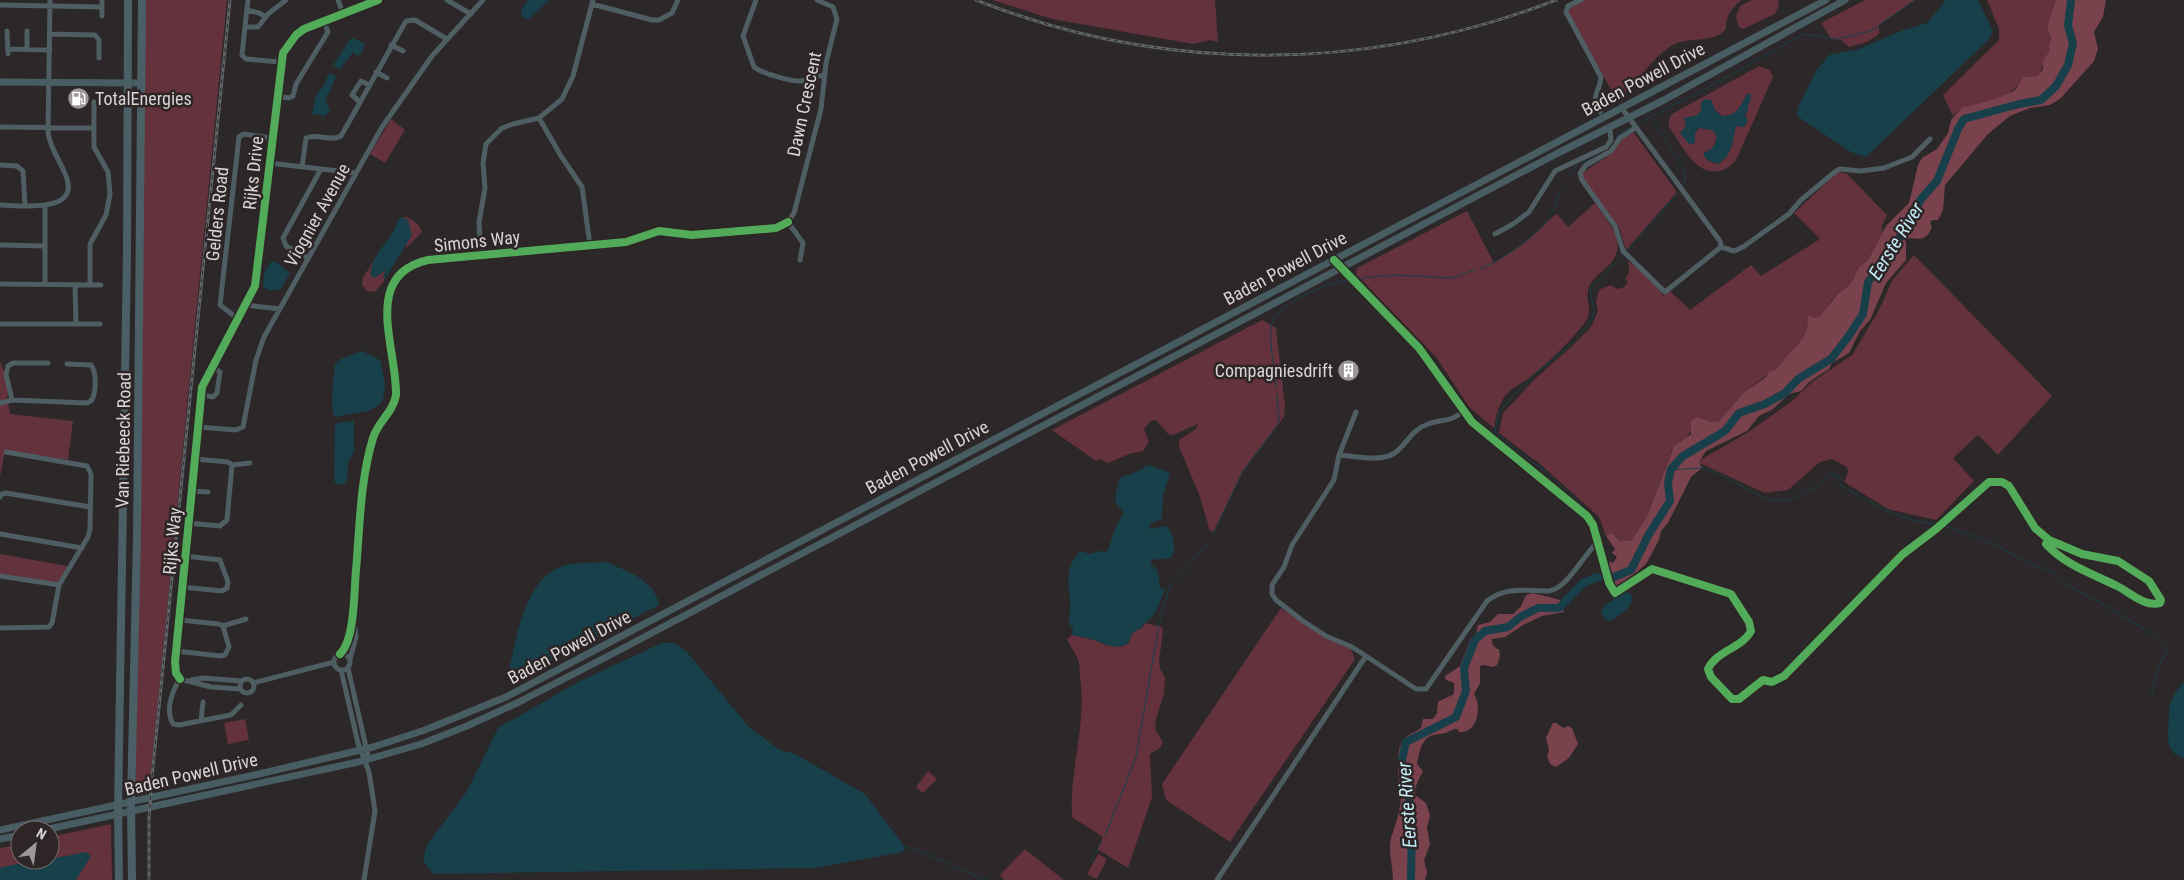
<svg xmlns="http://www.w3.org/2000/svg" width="2184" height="880" font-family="'Roboto Condensed',sans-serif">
	<rect width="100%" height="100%" fill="#2c2728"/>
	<path fill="#63323c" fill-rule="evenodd" d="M145,0H227L149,793L135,795Z
		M992,0H1215L1218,42L1211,40L1193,44L1052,19Z
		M1585,0H1741C1732,9 1725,16 1726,29C1713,45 1688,35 1671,46C1656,55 1635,83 1622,97L1613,93L1568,14V10L1572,5Z
		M1752,0H1778L1779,5L1775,14L1743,29L1738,26L1736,16L1740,6Z
		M1865,0H1915L1879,25V34L1867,42L1849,47L1841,40L1831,39L1821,23Z
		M1987,0H2056L2047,26C2051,34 2052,45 2049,53C2048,57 2044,59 2043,63C2041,72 2040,78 2029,76L2008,94L1975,106L1962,107L1953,116L1943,95L1999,40V29Z
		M1759,66L1770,70L1773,77L1737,158C1733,165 1727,169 1719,171C1695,176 1681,143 1669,127C1668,121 1669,119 1672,114ZM1747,94L1745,127L1736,126C1732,141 1733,155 1718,164L1707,160L1703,153C1712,151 1715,145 1717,137L1713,130L1699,128L1695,133H1680L1685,128L1686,122L1698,115L1701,110H1715L1722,116C1739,116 1740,108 1747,94Z
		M391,119L405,130L385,163L370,154Z
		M1632,133H1634L1677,192L1626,250L1619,227L1582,178V173L1611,154L1623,139Z
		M1838,172L1846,173L1887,215L1882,226V234L1868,260L1858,268L1853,280L1846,288L1838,292L1820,316L1808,325L1804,337L1781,365L1743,393L1719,421L1711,422L1698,417L1691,426L1692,429C1688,439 1679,439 1672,450L1647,516L1632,540L1620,541L1616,536H1606L1599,517L1540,464L1499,433L1503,413L1537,377L1571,347L1591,327L1598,311L1596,302L1599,290L1610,285L1618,289L1624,287L1628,282L1625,278L1629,273L1628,261C1640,270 1659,282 1663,296L1670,291L1690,310L1751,265L1761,276L1820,239L1794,213Z
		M1595,203C1609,223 1630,244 1608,266C1602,272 1594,277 1590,285C1583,298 1594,309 1586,321C1572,340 1548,363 1529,378C1521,384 1511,388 1505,396C1498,406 1496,417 1494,428L1470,408L1436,357L1356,274L1357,268L1467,211L1494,263L1522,245L1555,215L1557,214L1568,227Z
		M403,217C411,217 420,224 422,232L406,248C408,232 413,232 403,217Z
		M1914,255L2052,396L1998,455L1978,435L1953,458L1974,481L1936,520L1888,509L1844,482L1848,472L1847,467L1832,459L1820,462L1788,490L1765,493L1697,462L1750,431L1792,401L1812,382L1852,355L1879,310L1893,279Z
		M375,258L370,273L374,278L387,269L384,281L375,292L367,291L362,285L363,278Z
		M1262,320L1276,328L1285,406L1284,417L1243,471L1214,531H1210L1209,528L1199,494L1179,447V440L1196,429L1198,424L1173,435L1168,434L1156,420L1151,421L1144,429L1149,442L1143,451L1129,454L1108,463L1099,459L1096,461L1052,430Z
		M0,362C4,371 12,390 6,399L0,401Z
		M8,402L10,414L73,421L68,460L5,450L0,477V404Z
		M0,554L67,566L69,567L59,583L0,574Z
		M1281,608L1331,640L1351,649L1355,659L1230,842L1166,800L1162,784Z
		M1145,623L1162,627L1163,631L1159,661L1160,669L1165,677L1164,694L1156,719L1155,729L1163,742L1160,748L1150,754L1152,797L1128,868L1097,849L1103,837L1072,817C1069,771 1087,724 1080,678C1079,673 1080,668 1079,663C1077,654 1070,647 1067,639L1072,635L1095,640L1106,645L1121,647L1127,644L1133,632L1142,628Z
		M245,719L249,740L228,744L224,723Z
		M928,771L937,779L923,793L916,787Z
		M111,824L112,880H0V848L20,844V860H50V837Z
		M1025,849L1064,880H1004L1000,875Z
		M1098,854L1107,859L1097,879L1087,874Z"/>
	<path fill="#79424c" d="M2056,0H2106L2103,17L2094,32L2098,49L2094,61L2060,99L2050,105L2030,108L2010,116L1988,134L1945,185L1943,210L1938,220H1932L1930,223L1932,227C1927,239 1922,240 1910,238L1906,241V260L1886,283L1870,320L1860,331L1849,353L1832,363L1829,369L1809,382L1801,391L1789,394L1773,409L1759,416L1747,431L1706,451L1699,462L1702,468L1691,477L1668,523L1661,531L1659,540L1646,564L1621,586L1617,587L1613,584L1606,563L1607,561L1613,563L1617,557L1612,553L1615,549L1606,536L1612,533L1620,541L1632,540L1647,516L1674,446L1691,434V421L1698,417L1711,422L1719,421L1743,393L1765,378L1770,371C1779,370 1782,362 1787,356C1799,344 1809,335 1808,316L1816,318L1820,316L1839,292L1846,288L1853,280L1858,268L1868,260L1886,226L1909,203L1918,165L1922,158L1937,149L1948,133L1951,120L1962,107C1971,107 2008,95 2015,90C2018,86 2021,81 2024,77L2037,76L2043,70V61L2050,50L2049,46L2051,38L2047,26Z
		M1533,593L1560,600L1564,612L1542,616L1523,625L1505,637L1492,639V644L1497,649H1499L1500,657L1497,665L1493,667L1484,665L1480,666V683L1474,694C1482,706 1478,734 1459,732L1457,729C1452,729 1450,731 1446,733C1442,734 1438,734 1434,735C1421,737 1419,754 1417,764L1423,771C1419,779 1415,785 1415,795L1426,803L1430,815L1427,828L1430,844L1424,860L1427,872L1425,880H1393C1393,867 1388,851 1391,838C1395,827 1402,805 1401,794C1399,779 1395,759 1401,744C1406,734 1413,734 1421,728L1423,719H1433L1437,713L1438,702L1454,694V683L1446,680L1445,676L1460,666L1471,638L1476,634L1478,625L1490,622L1498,614H1513L1521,606L1526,595Z
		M1553,723H1556L1563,728L1568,726L1572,728L1578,744L1569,758L1556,767L1550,764L1547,757L1549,750L1546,738Z"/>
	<path fill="#17404a" d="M528,0H549L529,19H526L521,14V10Z
		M1946,0H1978L1993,31L1988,40L1866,157L1851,152L1797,116L1798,107L1816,71L1829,55L1859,49L1901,31L1927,23Z
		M353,38L365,44L362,52L357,56L353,52L340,69L333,65L350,39Z
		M329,73L336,77L325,101L330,110L325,116L312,114L316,96L324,85Z
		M1747,94H1751C1752,100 1746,106 1748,112L1744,114L1748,120L1744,127L1736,126C1732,141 1733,155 1718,164L1707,160L1703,153C1712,151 1715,145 1717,137L1713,130L1699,128L1695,133V143L1689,144L1680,133C1685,128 1687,125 1684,118L1698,115L1701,110V103L1705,99L1711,100L1715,110L1721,116C1737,116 1740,107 1747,94Z
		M401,217L408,220L412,235L385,279L383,278L386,268L381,274L372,278C367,260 386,245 394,230C397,225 397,220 401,217Z
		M271,262H276L290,273L280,290H268L263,286L265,271Z
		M362,351L380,360L384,378L385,389L383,399L380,405L368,411L335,417C329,408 334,376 335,364L341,359Z
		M354,421V451L348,463L347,480L344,484H337L334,481L335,425L337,423Z
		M1149,465L1170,473L1163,496L1162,519L1149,524L1151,529L1166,526C1174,533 1177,549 1171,558L1151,560V564L1158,571L1160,589L1166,588C1159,600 1158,616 1143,624L1142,627L1132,633L1129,643C1116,650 1109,645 1097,641C1090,638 1081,637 1072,635L1073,629L1070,625L1069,619C1074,591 1059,575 1080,551L1090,554L1099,551L1107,552C1114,536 1113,529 1124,513L1116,503L1115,497L1119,480L1123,476L1130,475Z
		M606,562C627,571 655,580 659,605L527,673L516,678L508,676C516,641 524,578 563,566C576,562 593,563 606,562Z
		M1625,592L1630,593L1633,599L1627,609L1611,621L1605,619L1601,612L1605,605Z
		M662,643H675L687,652L749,727L780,750L795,754L865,794L905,847L903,852L815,868L433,874L423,860L427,845L467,791L498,728L580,681Z
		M2184,681V759L2175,754L2169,746L2168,737L2169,708L2173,696Z
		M86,852L91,856L76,880H0V868C30,860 56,859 86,852Z"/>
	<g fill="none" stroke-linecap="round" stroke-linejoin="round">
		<path stroke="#17404a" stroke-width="1" d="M1653,119L1683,169L1685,174L1684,185
			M1637,124L1716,83L1800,36L1805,34L1837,39L1871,31L1915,0
			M1614,143L1619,134L1631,127
			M1583,162L1595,157
			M1569,175L1578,164
			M1627,251L1678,193
			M1480,269C1499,262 1538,235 1549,218C1555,210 1556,198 1561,189
			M1357,279L1393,275L1452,278L1474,270
			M1276,388C1275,371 1269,343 1271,327C1274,305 1328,282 1347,280
			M1671,469C1686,471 1698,465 1713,471C1732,478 1766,506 1787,500C1795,497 1805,493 1812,489C1820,485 1824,476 1834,474L1840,477V485C1871,502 1901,522 1937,524
			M1944,526L1995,544L2026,562L2054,572L2063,582C2081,593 2163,635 2167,650L2159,667L2151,696
			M1213,534L1243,471L1279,423L1277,394
			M1608,571L1602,537L1592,514L1539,466L1529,460L1495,432L1499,412L1504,406C1514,395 1525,384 1536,373C1555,357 1582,340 1593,316C1597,307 1588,298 1591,287L1621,258
			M1105,836L1136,757L1159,624L1170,586L1209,542
			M905,847C934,854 959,871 988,880
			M1098,848L1102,840
			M1091,862L1097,850"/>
		<path stroke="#17404a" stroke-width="8" d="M1411,880L1412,816L1402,760L1406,742L1456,717L1466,691L1464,668L1475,640L1485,631L1508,627L1520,617L1538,608H1559L1583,583L1597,577H1614L1631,570L1649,534L1670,501L1668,483L1671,469L1683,456L1725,431L1739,413L1765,404L1785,393L1798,379L1831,359L1848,337L1863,314L1868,282L1891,253L1921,199L1937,181L1958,129L1964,119L2019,104L2041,100L2056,86L2068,65L2073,43L2068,26L2071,0"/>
		<path stroke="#4e5e62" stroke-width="5" d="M102,0V16
			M338,0L343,14
			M447,0L471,14
			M756,0L743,36L754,67C761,73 792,82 801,81C810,79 814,74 824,76
			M1581,0L1568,6L1566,12L1601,77C1600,94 1590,91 1600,112
			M592,4L652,20H659L672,13L678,0
			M0,5L102,7
			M247,10L259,13L266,17
			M245,27L248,0
			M7,31L8,54
			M50,34L95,35L99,40V58
			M391,45L403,51
			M8,49L50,50
			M27,49V31
			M280,62L246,59L242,55L245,27H258L268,14L286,0
			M376,72L387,78
			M277,96L289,98L293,96L296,84L328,32L324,21
			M360,102L352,95L361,81L369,85
			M1621,107L1720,241L1721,247L1734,251L1743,247L1789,214L1801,200L1836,171L1840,169L1861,171L1884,168L1912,157L1930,139
			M539,118L561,156L582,187L590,245
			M0,127L94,128
			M1635,128L1620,138L1611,151L1586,165L1580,173L1582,180L1615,226L1623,251L1665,292L1721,247
			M269,163L356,173
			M0,165L17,166L23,171L25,205
			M302,167L306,138C317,133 330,142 341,136L406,21L415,20L447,39
			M0,205C18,205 78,214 67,179C62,163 51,151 48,133L50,0
			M788,222L794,213L821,109L826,63L837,19L833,7L817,0
			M788,222L803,243L800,260
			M1495,234L1513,224L1529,212L1555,171L1606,147L1611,140L1610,131
			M0,245L45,246
			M481,255L479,222L485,188L483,163L486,144L502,128L513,124L539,118L562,99L573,76L593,0
			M308,258L286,246L283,238L321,169
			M1334,260L1419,348L1472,422L1587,516L1593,525L1609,583L1615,593L1652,569L1731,594L1749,622L1751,631C1742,648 1716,651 1708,669L1711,677L1732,699H1739L1763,680L1772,682L1784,676L1903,554L1936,529L1989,482H2002L2009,486L2035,528L2049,540L2082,554L2118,561L2149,581L2161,600L2160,603C2144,607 2131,593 2117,586C2093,574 2065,565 2046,544L2049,540
			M0,284L101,285
			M45,284V206
			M75,285L76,324
			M90,285V244L106,215L110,194L108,172L94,147V102
			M246,305L280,309
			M238,319L220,305L239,137L244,134L272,138
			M0,324H100
			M201,395L213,397L217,393L220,372L212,366
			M12,400L6,374L8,366L13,363H48
			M0,403L12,400L87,403L92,400C96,391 97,373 91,365L67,364
			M1356,412L1339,455C1354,456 1379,462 1393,454C1406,447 1410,430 1428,424C1441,419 1453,422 1463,411
			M198,427L236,430L243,427L256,360L264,337L382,127L432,56L483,0
			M1339,455L1334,480L1292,545L1284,567L1272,585V594L1276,600L1303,621L1326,636L1352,647L1366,656
			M232,465L250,463
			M192,491L208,492
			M0,497L2,494L6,493L90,507
			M188,523L220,526L227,520L232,465L228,462L195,459
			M0,534L82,548
			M0,576L59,585L88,537L90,529L91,474L87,466L6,452
			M182,587L222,591L227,588L228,582L220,560L185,556
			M180,620L219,624L223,626L246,619
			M0,628L49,627L52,623L59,585
			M349,633L353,612L363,481L376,429L393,408L396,395C397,348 361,275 428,260L626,242L659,231L692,235L776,228L788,222
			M176,651L220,656L225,655L229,647L223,626
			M334 662a8 8 0 1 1 16 0a8 8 0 1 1-16 0Z
			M340,654L347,647L349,638
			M350,659L356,637L353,615
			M348,668L369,760
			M341,670L358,743L369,772L375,811L364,880
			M240 686a7 7 0 1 1 14 0a7 7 0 1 1-14 0Z
			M180,679L176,673L175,662L202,387L255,286L283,53L296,35L304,29L378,0
			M180,679C172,691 165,710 173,724L179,725L231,715L241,705
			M180,679L211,687L240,689
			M191,680L203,678L241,681
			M253,683L334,662
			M201,721L203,702
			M1217,880L1366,656L1416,689H1426L1487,601C1506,586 1527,591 1549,591C1568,588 1583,555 1597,543"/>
		<path stroke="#475d62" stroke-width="7" d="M0,82L141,83
			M0,830L259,774L373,747L425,730L506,697L1826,0
			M44,830L358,762L421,744L467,726L519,702L614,653L1556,154L1664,100L1845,0
			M0,839L20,835"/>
		<path stroke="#4a6066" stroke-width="8" d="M119,880L118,811L127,253L128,0
			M132,880L131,805L137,535L142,0"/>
		<defs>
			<path id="rail" d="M976,0C1163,74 1368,73 1556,0
				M149,880V819L152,777L230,0"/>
		</defs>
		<use href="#rail" stroke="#5f6669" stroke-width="3"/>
		<use href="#rail" stroke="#2e2527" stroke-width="1" stroke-dasharray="4" stroke-linecap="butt"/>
		<defs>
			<path id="cycleway" d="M1334,260L1419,348L1472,422L1587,516L1593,525L1609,583L1615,593L1652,569L1731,594L1749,622L1751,631C1742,648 1716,651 1708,669L1711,677L1732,699H1739L1763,680L1772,682L1784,676L1903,554L1936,529L1989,482H2002L2009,486L2035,528L2049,540L2082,554L2118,561L2149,581L2161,600L2160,603C2144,607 2131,593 2117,586C2093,574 2065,565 2046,544L2049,540
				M340,654C355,640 354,591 356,570C360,525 360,481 373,438C378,421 393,413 396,395C397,348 361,275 428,260L626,242L659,231L692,235L776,228L788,222
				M180,679L176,673L175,662L202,387L255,286L283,53L296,35L304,29L378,0"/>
		</defs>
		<use href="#cycleway" stroke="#2e2527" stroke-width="11"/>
		<use href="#cycleway" stroke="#51ab58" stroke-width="8"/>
	</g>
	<defs>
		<symbol id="fuel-disc" viewBox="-11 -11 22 22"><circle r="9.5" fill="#9d9898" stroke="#2e2527"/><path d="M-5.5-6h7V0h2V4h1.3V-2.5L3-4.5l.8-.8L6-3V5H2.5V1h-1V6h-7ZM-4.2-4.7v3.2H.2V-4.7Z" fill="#fff"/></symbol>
		<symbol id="building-disc" viewBox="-11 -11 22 22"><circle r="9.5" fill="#9d9898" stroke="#2e2527"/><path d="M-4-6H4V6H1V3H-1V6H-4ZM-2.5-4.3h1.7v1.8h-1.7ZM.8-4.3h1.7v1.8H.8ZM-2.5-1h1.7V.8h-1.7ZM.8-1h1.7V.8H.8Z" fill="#fff"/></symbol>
	</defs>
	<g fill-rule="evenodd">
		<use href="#fuel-disc" x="66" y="86" width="25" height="25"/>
		<use href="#building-disc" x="1336" y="358" width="25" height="25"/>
	</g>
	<g text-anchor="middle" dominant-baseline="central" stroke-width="5" stroke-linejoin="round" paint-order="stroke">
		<g font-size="18" fill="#dad5d5" stroke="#2e2527">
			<text transform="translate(1643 79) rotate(-28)">Baden Powell Drive</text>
			<text transform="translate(804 104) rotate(-78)">Dawn Crescent</text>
			<text transform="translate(253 173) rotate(-84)">Rijks Drive</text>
			<text transform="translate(217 214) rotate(-84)">Gelders Road</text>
			<text transform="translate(317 215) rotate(-61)">Viognier Avenue</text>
			<text transform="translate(477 241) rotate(-6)">Simons Way</text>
			<text transform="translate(1285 268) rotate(-28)">Baden Powell Drive</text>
			<text transform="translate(123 440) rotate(-89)">Van Riebeeck Road</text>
			<text transform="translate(927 457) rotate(-28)">Baden Powell Drive</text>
			<text transform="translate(172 541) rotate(-85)">Rijks Way</text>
			<text transform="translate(569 647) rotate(-28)">Baden Powell Drive</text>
			<text transform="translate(191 774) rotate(-13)">Baden Powell Drive</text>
		</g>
		<g font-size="18" fill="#dad5d5" stroke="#2e2527" text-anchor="start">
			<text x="95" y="98">TotalEnergies</text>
			<text x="1333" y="370" text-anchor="end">Compagniesdrift</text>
		</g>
		<g font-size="19" font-style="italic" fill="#c1ecf7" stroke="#2e2527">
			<text transform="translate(1896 241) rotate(-58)">Eerste River</text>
			<text transform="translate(1407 805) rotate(-94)">Eerste River</text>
		</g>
	</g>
	<g transform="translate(35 845) rotate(29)"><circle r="24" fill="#2e2527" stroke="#736b6d"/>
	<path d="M0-4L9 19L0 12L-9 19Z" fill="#9d9898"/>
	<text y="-8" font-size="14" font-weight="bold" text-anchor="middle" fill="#dad5d5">N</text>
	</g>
</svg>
